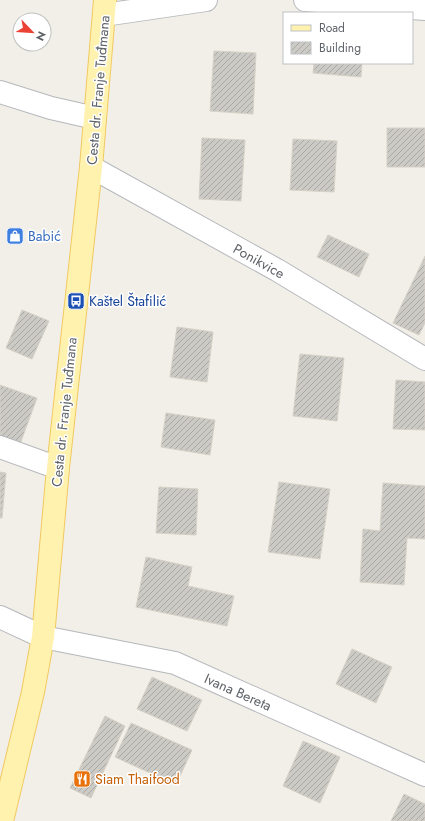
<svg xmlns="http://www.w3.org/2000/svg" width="425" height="821" font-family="Jost,sans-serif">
	<defs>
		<pattern id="building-hatch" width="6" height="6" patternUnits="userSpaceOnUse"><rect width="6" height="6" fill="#cccac5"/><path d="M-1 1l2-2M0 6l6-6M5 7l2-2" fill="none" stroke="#a9a8a4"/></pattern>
	</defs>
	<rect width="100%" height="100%" fill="#f1efe8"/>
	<path fill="url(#building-hatch)" stroke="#d6d1c6" d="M214,51L256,53L253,114L210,111Z
		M314,63H362L361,77L313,73Z
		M387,128H425V167H387Z
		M202,138L245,140L241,201L199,199Z
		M293,139L337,141L334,192L290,190Z
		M328,235L369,254L359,277L317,257Z
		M425,256V323L419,335L393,323Z
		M22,310L49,321L32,359L6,348Z
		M177,327L213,332L207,382L170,377Z
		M300,354L344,358L337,421L293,416Z
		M396,380L425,382V430L393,429Z
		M0,385L37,398L20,444L0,437Z
		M166,413L215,420L210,455L161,447Z
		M0,472L6,473L2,518H0Z
		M279,482L330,489L320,559L268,552Z
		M383,483L425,486V539L407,538L404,585L360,582L363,529L380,531Z
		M159,487L198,489L196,535L156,533Z
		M146,557L192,567L188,586L234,596L227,626L136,607Z
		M352,649L392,667L376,703L336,684Z
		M152,677L202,700L187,731L137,709Z
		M105,716L125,726L91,798L70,788Z
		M131,723L192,750L176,785L115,757Z
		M303,741L340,757L320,803L283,786Z
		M404,794L425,804V821H391Z"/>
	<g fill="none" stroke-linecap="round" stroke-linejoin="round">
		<defs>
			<path id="minor" d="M305,0L425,9
				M104,15L206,0
				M0,92L51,108L95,118
				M91,167L277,270L425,359
				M0,447L58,468
				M0,617L43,637L175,663L425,775"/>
			<path id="major" d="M2,821L33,692L43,637L58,468L91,167L105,0"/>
		</defs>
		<use href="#minor" stroke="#b5b8bc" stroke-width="24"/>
		<use href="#major" stroke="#f2c960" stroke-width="24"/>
		<use href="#minor" stroke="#fff" stroke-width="22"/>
		<use href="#major" stroke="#fff2af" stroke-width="22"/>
	</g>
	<defs>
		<symbol id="shop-square" viewBox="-11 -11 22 22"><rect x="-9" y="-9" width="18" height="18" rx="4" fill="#3f7fe0" stroke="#fff"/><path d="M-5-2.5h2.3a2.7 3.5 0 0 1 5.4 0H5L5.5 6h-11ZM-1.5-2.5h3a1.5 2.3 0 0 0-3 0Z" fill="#fff"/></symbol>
		<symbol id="bus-square" viewBox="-11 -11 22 22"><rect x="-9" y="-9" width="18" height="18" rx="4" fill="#1a4fb4" stroke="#fff"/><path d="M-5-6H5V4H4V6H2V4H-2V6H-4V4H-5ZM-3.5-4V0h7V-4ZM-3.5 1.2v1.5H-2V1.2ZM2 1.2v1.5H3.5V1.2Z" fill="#fff"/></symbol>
		<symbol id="restaurant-square" viewBox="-11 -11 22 22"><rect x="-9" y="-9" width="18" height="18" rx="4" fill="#e8710a" stroke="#fff"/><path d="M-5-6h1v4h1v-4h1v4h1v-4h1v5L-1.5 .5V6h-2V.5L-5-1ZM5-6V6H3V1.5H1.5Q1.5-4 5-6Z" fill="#fff"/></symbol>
	</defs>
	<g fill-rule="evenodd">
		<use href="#shop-square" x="5" y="226" width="20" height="20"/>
		<use href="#bus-square" x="66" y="291" width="20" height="20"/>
		<use href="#restaurant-square" x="72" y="769" width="20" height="20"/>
	</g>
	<g text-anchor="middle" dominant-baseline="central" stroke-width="3" stroke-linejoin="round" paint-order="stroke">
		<g font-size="14" fill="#5f6368" stroke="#fff">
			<text transform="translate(98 90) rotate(-85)">Cesta dr. Franje Tuđmana</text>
			<text transform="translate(259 261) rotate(29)">Ponikvice</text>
			<text transform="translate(64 412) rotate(-84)">Cesta dr. Franje Tuđmana</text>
			<text transform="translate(238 692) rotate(24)">Ivana Bereta</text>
		</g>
		<g font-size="14" fill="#366cbe" stroke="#fff" text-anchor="start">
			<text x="28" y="236">Babić</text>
		</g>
		<g font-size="14" fill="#164399" stroke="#fff" text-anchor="start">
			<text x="89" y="301">Kaštel Štafilić</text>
		</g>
		<g font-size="14" fill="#c56008" stroke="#fff" text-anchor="start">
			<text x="95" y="779">Siam Thaifood</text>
		</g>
	</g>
	<rect x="283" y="12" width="130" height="52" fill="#ffffff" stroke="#bfc1c3"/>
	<rect x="291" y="25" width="20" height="6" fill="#fff2af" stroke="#bfc1c3"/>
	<text x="319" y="32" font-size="12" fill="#5f6368">Road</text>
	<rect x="291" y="42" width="20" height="12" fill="url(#building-hatch)" stroke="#bfc1c3"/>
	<text x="319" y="52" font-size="12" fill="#5f6368">Building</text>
	<g transform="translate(32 32) rotate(115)"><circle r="19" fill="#ffffff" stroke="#bfc1c3"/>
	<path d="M0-3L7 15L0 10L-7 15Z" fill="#ea4335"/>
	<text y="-6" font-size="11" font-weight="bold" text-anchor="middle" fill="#5f6368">N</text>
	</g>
</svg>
